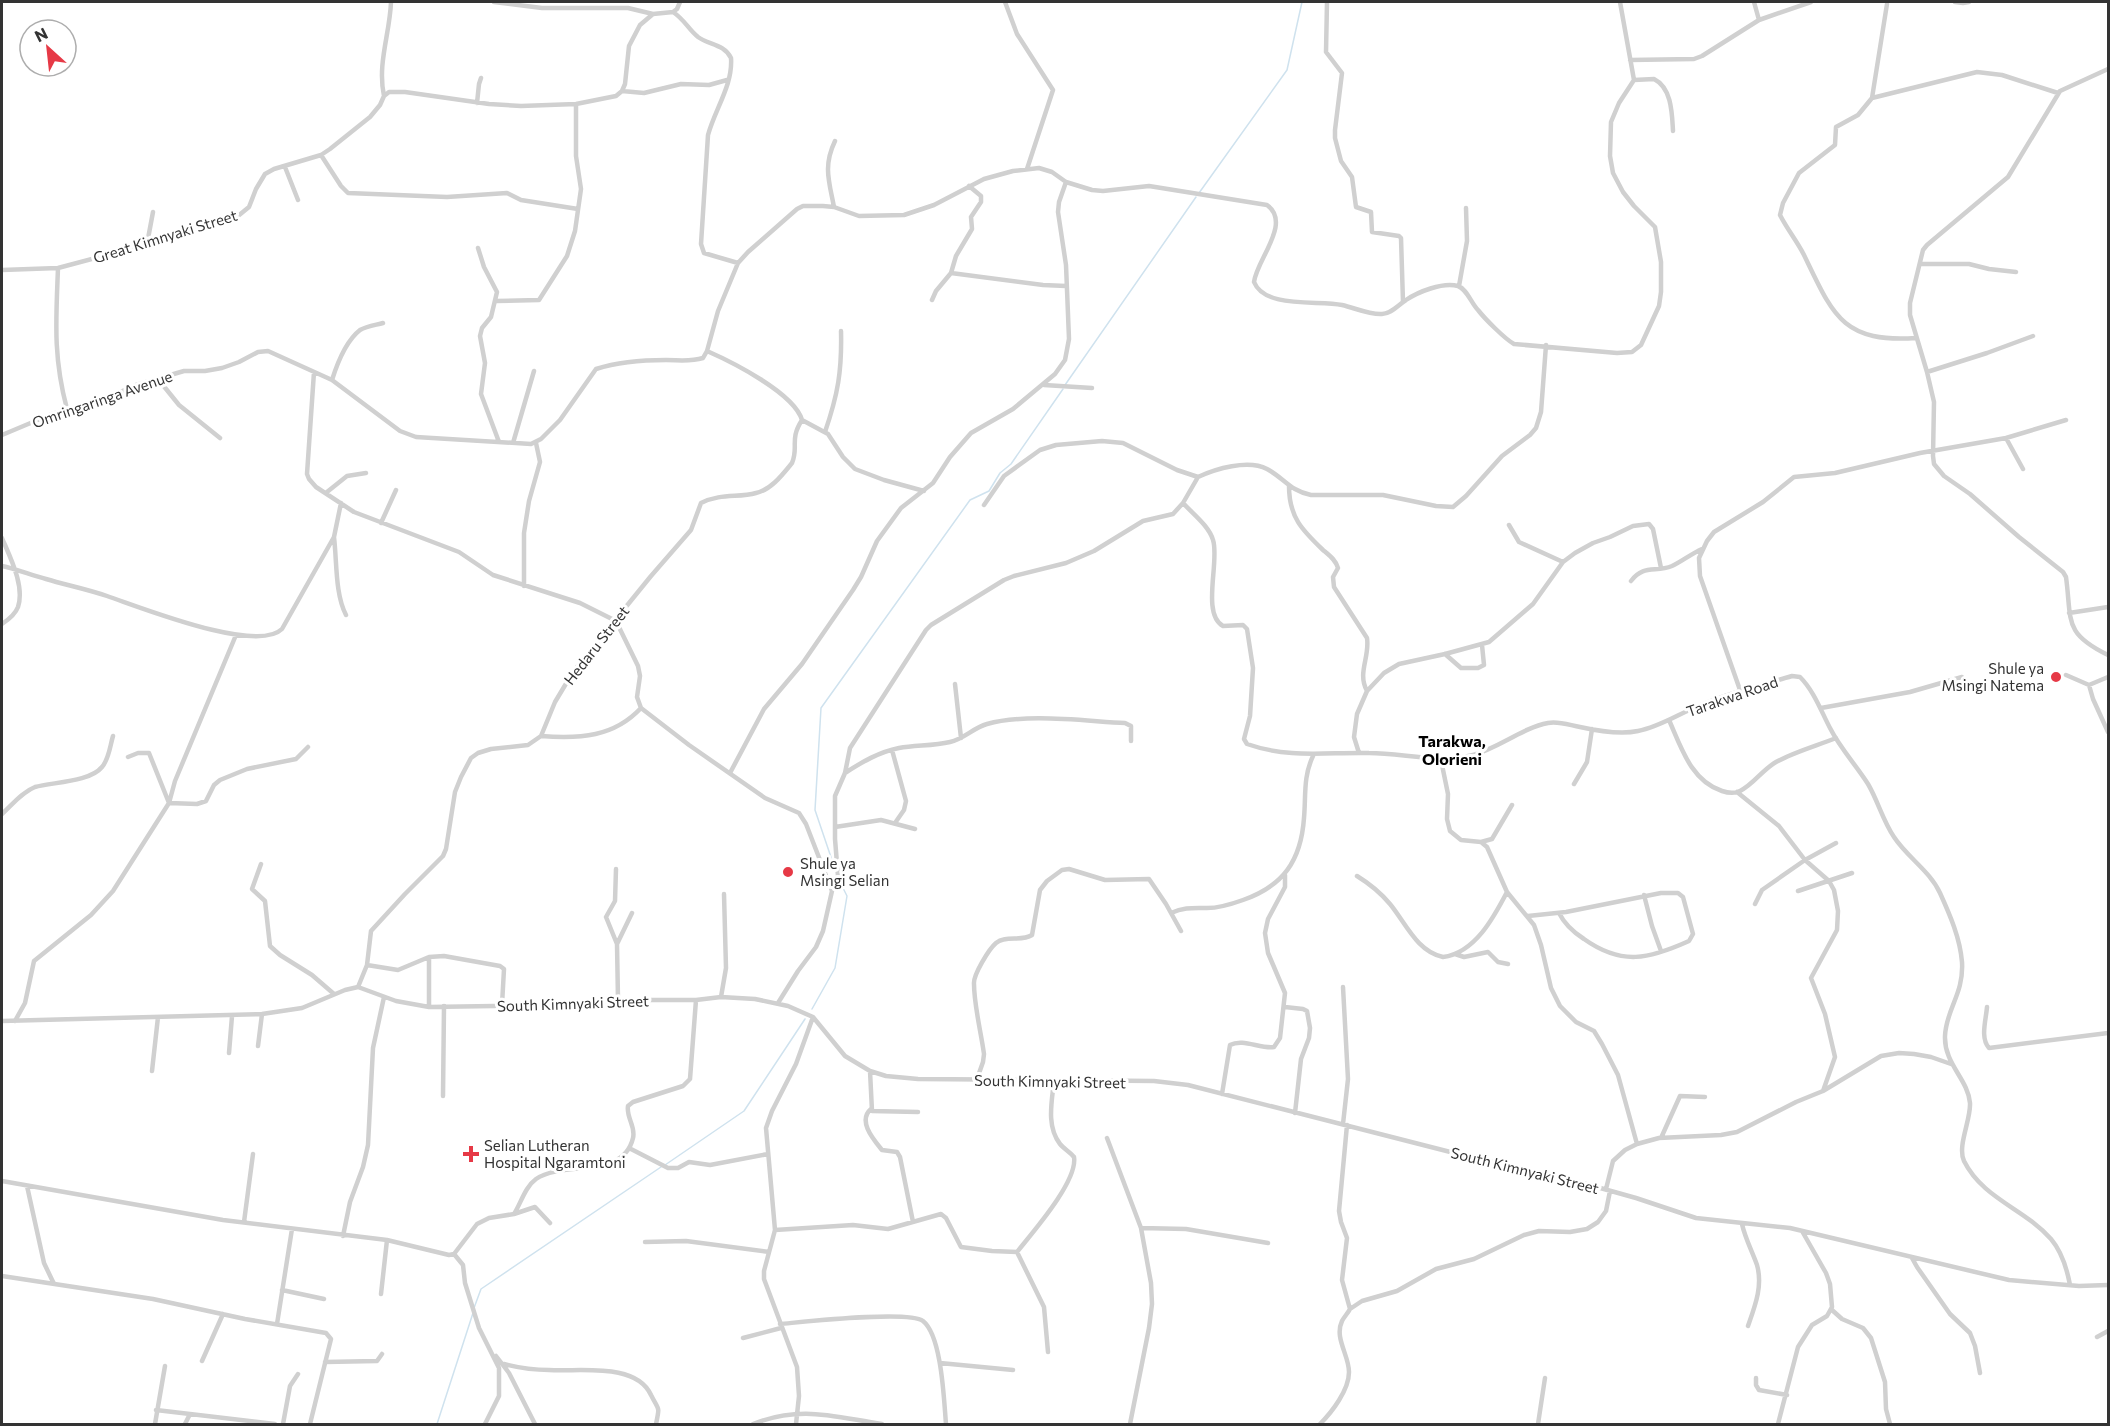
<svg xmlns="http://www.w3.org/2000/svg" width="2110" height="1426" font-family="Commissioner,sans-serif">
	<rect width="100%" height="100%" fill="#fff"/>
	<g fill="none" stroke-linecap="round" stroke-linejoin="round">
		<path stroke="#cfe2ee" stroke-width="1.5" d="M1199,193L1287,70L1302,2
			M1065,385L1196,197
			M835,869L815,810L821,708L970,500L989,491L1000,473L1011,464L1063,389
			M812,1009L835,968L847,896L841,884
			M665,1165L744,1111L805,1019
			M474,1308L481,1289L661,1167
			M437,1424L473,1313"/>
		<path stroke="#d0d0d0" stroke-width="4.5" d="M494,2L542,8H628L653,14
			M1005,2L1017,34L1053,90L1027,169
			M1327,2L1326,52L1342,73L1335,130V138L1341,161L1352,177L1356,207L1371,212L1372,232L1399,236L1401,238L1403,302
			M1754,2L1759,20
			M1955,2L1963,3L1969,2
			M1887,4L1872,98L1858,115L1836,127L1835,145L1799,173L1783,203L1780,215C1787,229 1797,241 1804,255C1833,315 1842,343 1916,338
			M673,12C685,20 688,29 698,37C709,45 724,44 731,58C733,85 715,109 708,135L701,244L704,253L738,263
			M1630,60L1694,59L1702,56L1759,20L1811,2
			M2108,69L2060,91L2008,177L1927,245L1923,250L1910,303V315L1927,372L1934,402L1933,456L1934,464L1944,476L1970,494L2019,537L2063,572L2066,577C2072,621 2063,633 2108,655
			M1634,80L1654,79C1672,88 1672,114 1673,131
			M622,91L644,93L681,84L709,85L727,80
			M384,96C377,64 390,33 391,2
			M1872,98L1977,72L2002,75L2058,93
			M477,103L479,84L481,78
			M321,155L341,186L348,193L447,197L507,193L521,200L578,209
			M285,167L298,200
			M834,207C829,181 823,166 835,141
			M147,244L153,212
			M478,248L484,267L497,292L491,317L482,328L480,336L485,363L481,394L499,442
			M1920,264H1969L1989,269L2016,272
			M58,268C56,320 53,357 67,409
			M2,270L58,268L148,244L175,235L204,222L238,216L249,207L256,189L265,174L274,169L321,155L330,149L370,117L380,105L384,96L389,92H405L489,104L521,106L576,104L616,96L622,91L625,84L629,46L640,25L653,14L673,12L677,9L680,2
			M951,273L1043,285L1066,286
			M1459,286L1467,241L1466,208
			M932,300L936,291L951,273L956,256L972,229L971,217L981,202V196L969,186
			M496,301L539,300L567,256L575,231L581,189L576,156V104
			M314,372L307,474L309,479L316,487L354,512L459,552L493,575L580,603L616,621L638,666L640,676L637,697L641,708L689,745L765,798L799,813L806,824L832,891
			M1927,372L1987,353L2033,336
			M158,379L179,405L220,438
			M332,380C337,364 346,341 360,330C367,326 376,325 383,323
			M1044,385L1092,388
			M802,420L828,434L843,457L855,469L884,480L924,491
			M825,432C838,394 842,371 841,331
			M2,435L52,414L102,400L136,385L184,371H205L222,368L239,362L258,352L268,351L332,380L400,431L416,437L531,444L541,439L560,420L596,369C618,362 643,360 666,360C679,360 690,362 703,358L707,351L718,311L738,263L748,252L797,209L803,206H823L834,207L859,216L904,215L934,205L984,179L1013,171L1039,168L1052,172L1066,182L1092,190L1103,191L1149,186L1267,205C1292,223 1257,259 1254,282C1265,309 1318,300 1342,305C1355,308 1370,315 1382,314C1391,314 1398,305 1406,300C1418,292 1442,282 1458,286C1467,289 1471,303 1478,310C1485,319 1505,339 1514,344L1617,353L1632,352L1641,345L1659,306L1661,292V262L1655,227L1634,206L1623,192L1613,173L1610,156L1611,122L1619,103L1634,80L1620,2
			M2006,438L2023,469
			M513,443L534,371
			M1289,486C1289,517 1302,530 1323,550C1329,555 1336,560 1338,568L1333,577L1334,587L1367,638C1370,657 1357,673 1367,691
			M327,492L347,476L366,473
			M1183,503C1193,514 1209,526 1213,540C1220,560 1201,614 1223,626L1243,625L1247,629L1253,668L1250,716L1244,739L1247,744C1290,759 1326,752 1369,753C1404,753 1438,764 1473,755C1499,748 1522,728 1548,723C1559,721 1569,725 1580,727C1598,731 1620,735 1638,731C1660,727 1680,713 1701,705C1730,692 1762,685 1792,676L1800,677C1814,691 1821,711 1830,728C1840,748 1856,765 1868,784C1878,801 1883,821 1894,837C1907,857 1930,871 1940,893C1950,915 1960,938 1962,962C1964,994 1946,1009 1945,1036C1944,1064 1968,1079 1970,1103C1971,1120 1957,1146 1964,1161C1983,1199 2025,1209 2051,1239C2062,1252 2067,1269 2070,1285
			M984,505L1004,476L1040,450L1056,445L1102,441L1123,443L1177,470L1198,477
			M381,523L396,490
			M1509,525L1519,542L1563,562
			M334,537C337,562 335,594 346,615
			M2,538C10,557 25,586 18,607C15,615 8,620 2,624
			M2,566C16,569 31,575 46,579C66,585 87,589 107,596C140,607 257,654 282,629L334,537L341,503
			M1631,581C1644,564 1655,573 1672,566C1681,562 1691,554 1702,549
			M524,586V533L529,501L540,462L536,443
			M2069,613L2108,607
			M1445,654L1461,668H1478L1484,665L1482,645
			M2066,675L2089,685L2108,677
			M955,684L961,738
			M2089,685L2093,699L2108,732
			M1740,690L1700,576L1699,558L1707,541L1714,532L1763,502L1794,477L1835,473L1920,453L2006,438L2066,420
			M1821,708L1910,692L1962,677
			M1669,720C1681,747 1691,781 1722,791C1728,793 1734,794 1740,791C1754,784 1762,770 1776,762C1794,752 1816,746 1836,738
			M541,736C580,739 614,737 641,708
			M892,750L906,801L904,810L895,823
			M1359,753L1354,737L1357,714L1367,691L1384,673L1399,664L1445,654L1489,642L1533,604L1563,562L1575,553L1593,543L1610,537L1633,526L1649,524L1653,529L1661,568
			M128,757L138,753H149L169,803L197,804L206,801L214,785L220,780L247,769L296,759L308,747
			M1441,760L1448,794L1447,819L1450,831L1461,840L1481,842L1487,847L1507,892L1534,925L1541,945L1551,988L1560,1006L1576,1022L1594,1031L1602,1044L1618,1075L1637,1144
			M730,773L764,709L802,664L853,590L861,577L877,541L901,508L933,483L950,457L971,433L1013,409L1055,374L1065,360L1069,339L1066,265L1058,212L1059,202L1066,182
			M845,773C862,762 879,752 899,748C916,745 933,746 950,742C964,739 973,728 987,724C1026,713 1084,721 1125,723L1131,726V741
			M1574,784L1587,762L1592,729
			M1737,792L1779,826L1805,860L1829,881L1834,890L1838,911L1837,930L1811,978L1825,1014L1835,1057L1823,1091
			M2,814C12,805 22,792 35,787C53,782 90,782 102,767C109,759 110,746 113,736
			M835,827L881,820L915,829
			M1481,842L1492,839L1512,805
			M261,864L252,889L265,901L270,946L280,955L312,975L334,994
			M616,869L615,901L606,917L617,944
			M1357,876C1370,884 1380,892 1390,904C1405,922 1417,952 1443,957C1475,953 1494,917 1507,892
			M1798,891L1852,873
			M1644,895L1652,926L1661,951
			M1755,904L1762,890L1805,860L1836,843
			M1171,913C1184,907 1193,908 1207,908C1218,908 1232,904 1243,900C1283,886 1301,861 1304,818C1306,796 1303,777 1313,756
			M1528,916L1566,912L1661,893H1678L1683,897L1693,934L1689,941C1649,959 1622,966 1584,939C1573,932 1565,925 1559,913
			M1455,954L1464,957L1488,952L1498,962L1508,964
			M367,965L398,970L429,957L444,956L500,966L504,969L502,1005
			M358,987L367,965L371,931L405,894L443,856L446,849L455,792L461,777L471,758L478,753L491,749L528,745L541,736L555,702L573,672L651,576L691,530L701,503C721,493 738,498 756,493C771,490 783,474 792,463C799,447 789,440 802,420C794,393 732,362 707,351
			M721,997L726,968L724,894
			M618,1000L617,944L632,913
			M778,1003L798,971L816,947L823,931L832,891L838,876L835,839V796L845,773L850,748L926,630L931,625L1004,580L1014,576L1066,563L1094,551L1143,521L1173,514L1183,503L1198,477C1215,469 1248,459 1267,469C1284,478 1290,491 1311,495H1383L1436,506L1453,507L1466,496L1502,456L1530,435L1536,428L1541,412L1546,345
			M429,1007V957
			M1285,1007L1303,1009L1307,1011L1310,1028L1309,1038L1301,1059L1295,1113
			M1987,1007C1986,1020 1980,1038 1989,1048L2108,1033
			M2,1021L262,1014L302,1008L345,990L358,987L396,1001L429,1007L557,1005L618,1000H696L721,997L755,999L788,1006L813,1017L845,1056L870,1071L886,1076L918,1079L1154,1081L1188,1085L1466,1156L1561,1177L1636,1198L1696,1218L1790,1228L2009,1280L2079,1286L2108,1285
			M15,1021L25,1003L34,961L91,915L113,891L169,803L175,781L236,635
			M258,1046L262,1014
			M229,1053L232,1016
			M152,1071L158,1017
			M870,1071L872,1111L918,1112
			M977,1079L983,1062L984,1054C981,1032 974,1005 974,984C973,975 989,949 996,943C1006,935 1021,942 1032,935L1040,890L1047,881L1062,870L1069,869L1105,880L1149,879L1166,904L1181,931
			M1222,1094L1230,1045C1243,1038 1260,1049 1274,1047L1280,1038L1285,993L1268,953L1265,933L1268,919L1285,887V875
			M443,1096L444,1006
			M871,1109C857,1121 874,1140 882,1150L897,1152L900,1157L913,1222
			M1343,1124L1348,1079L1343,987
			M1107,1138L1141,1228L1151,1283L1152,1304L1149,1328L1130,1424
			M1661,1138L1680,1096L1705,1097
			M629,1148L668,1168H678L689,1162L710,1165L768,1154
			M2,1181L223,1220L387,1240L449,1255L454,1254L477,1224L489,1218L514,1214C521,1203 525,1187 536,1179C564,1160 623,1180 633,1138C636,1126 626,1118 628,1106L633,1102L683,1086L690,1079L696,1000
			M27,1186L44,1263L54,1284
			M1606,1189L1613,1161L1625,1150L1637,1144L1659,1138L1721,1135L1737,1132L1796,1102L1823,1091L1881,1056L1899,1053L1914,1054L1931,1057L1951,1064
			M514,1214L535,1207L550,1223
			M244,1222L253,1154
			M1742,1224C1745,1238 1752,1251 1757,1265C1763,1286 1755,1306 1748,1326
			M1141,1228L1186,1229L1268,1243
			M775,1230L853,1225L888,1229L941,1214L946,1218L961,1247L992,1251L1017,1252C1033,1232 1078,1181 1074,1157C1070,1152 1064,1149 1060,1144C1046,1126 1052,1101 1054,1081
			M343,1236L350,1202L363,1167L368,1145L373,1048L384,997
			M645,1242L686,1241L769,1252
			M1017,1252L1044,1307L1048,1352
			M454,1254L463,1265L465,1283L479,1328L499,1368V1396L485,1424
			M1912,1258L1917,1267L1950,1314L1970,1333L1975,1346L1980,1373
			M2,1276L153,1299L245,1319L326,1333L331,1339L310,1424
			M282,1290L324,1299
			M381,1294L387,1240
			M1350,1309L1362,1301L1397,1291L1436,1269L1474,1259L1524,1235L1539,1231L1570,1232L1587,1229L1598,1222L1606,1211L1610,1191
			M1832,1310L1842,1319L1863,1328L1871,1338L1885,1382L1886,1409L1890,1424
			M277,1324L292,1229
			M780,1324C803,1322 908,1310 923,1321C942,1336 944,1402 946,1424
			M2097,1337L2108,1331
			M743,1338L781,1328
			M496,1356L509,1373L535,1424
			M202,1361L223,1314
			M325,1362L377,1361L382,1354
			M940,1363L1013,1370
			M504,1364C519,1368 534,1370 549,1370C580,1372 636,1362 651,1395C659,1411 660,1405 656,1424
			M1756,1378V1385L1759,1390L1787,1395
			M156,1410L275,1424
			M155,1424L165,1366
			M185,1424L190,1414
			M283,1424L290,1386L298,1374
			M753,1424C801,1405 834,1417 882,1424
			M796,1424L799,1396L797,1367L764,1279V1271L775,1230L766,1128L772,1111L796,1064L813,1017
			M1320,1424C1332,1412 1349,1390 1349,1372C1349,1355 1334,1338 1342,1321C1344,1317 1348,1313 1350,1309L1342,1280L1347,1238L1341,1222L1339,1211L1347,1125
			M1538,1424L1545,1378
			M1778,1424L1798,1347L1812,1325L1827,1316L1832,1307L1830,1284L1826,1273L1802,1231"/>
	</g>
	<g fill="#e63946" stroke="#fff" stroke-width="2">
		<circle cx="2056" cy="677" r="6"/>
		<circle cx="788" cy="872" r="6"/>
		<path d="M468 1145h6v6h6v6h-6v6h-6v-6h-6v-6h6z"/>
	</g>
	<g text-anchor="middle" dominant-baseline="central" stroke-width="6" stroke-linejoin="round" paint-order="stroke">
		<g font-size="15" fill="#333" stroke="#fff">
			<text transform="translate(165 236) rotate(-17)">Great Kimnyaki Street</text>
			<text transform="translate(102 399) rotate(-19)">Omringaringa Avenue</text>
			<text transform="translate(596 645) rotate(-52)">Hedaru Street</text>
			<text transform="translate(1732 696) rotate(-19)">Tarakwa Road</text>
			<text transform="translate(573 1003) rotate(-2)">South Kimnyaki Street</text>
			<text transform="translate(1050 1081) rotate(1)">South Kimnyaki Street</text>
			<text transform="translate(1525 1170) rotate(14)">South Kimnyaki Street</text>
		</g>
		<g font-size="15" fill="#333" stroke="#fff" text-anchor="start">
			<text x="2044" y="668" text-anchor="end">Shule ya<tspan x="2044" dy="17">Msingi Natema</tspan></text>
			<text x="800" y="863">Shule ya<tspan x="800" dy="17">Msingi Selian</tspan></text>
			<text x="484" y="1145">Selian Lutheran<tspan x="484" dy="17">Hospital Ngaramtoni</tspan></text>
		</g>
		<g font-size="16" font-weight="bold" fill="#000" stroke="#fff">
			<text x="1452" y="740">Tarakwa,<tspan x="1452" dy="18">Olorieni</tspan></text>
		</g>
	</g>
	<rect width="2110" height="1426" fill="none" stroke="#333333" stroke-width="6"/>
	<g transform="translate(48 48) rotate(333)"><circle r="28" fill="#ffffff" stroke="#adadad" stroke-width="1.5"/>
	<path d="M0-4.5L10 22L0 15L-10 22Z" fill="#e63946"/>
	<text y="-9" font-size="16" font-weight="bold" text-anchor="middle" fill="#333333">N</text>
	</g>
</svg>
